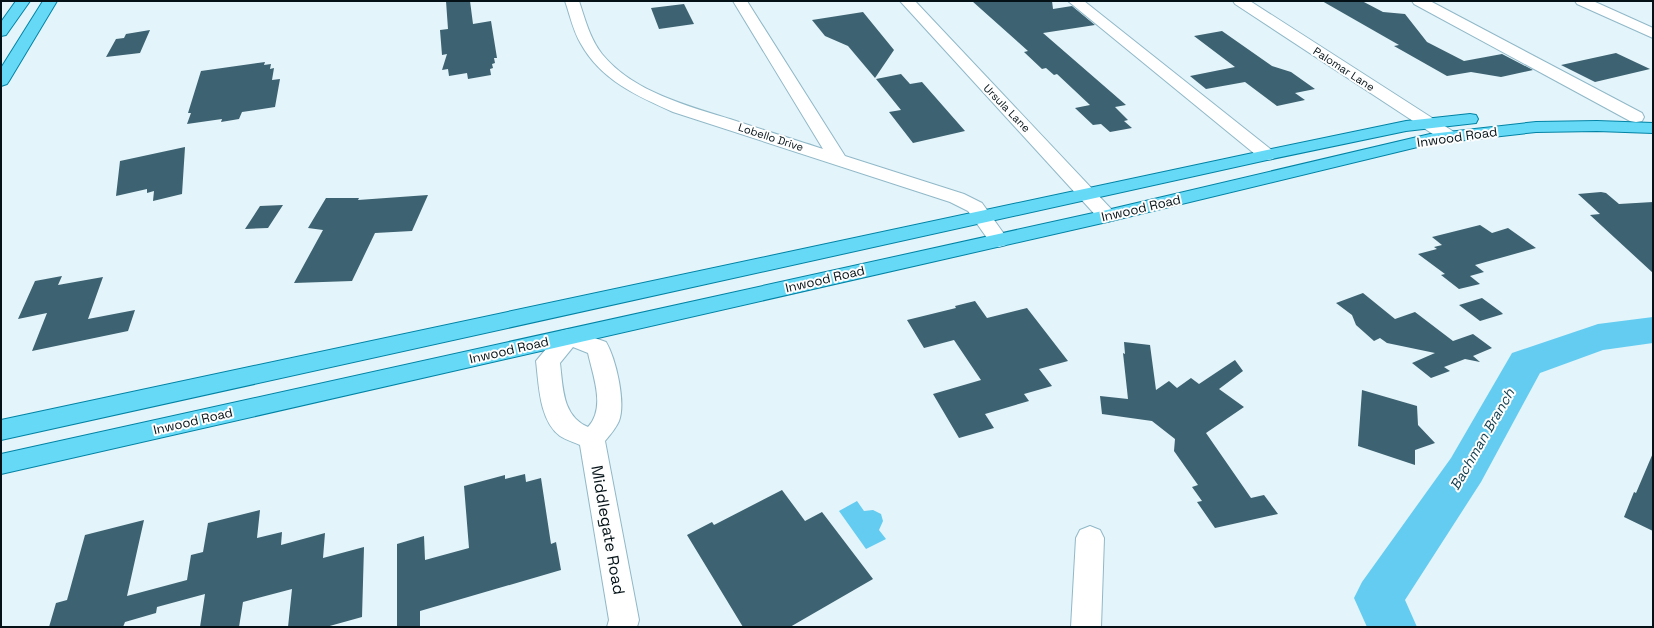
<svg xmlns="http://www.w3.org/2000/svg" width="1654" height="628" font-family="'Space Grotesk',sans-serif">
	<rect width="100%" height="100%" fill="#e3f4fa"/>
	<path fill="#64ccf1" d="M857,501L864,511L873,510L881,514L883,521L879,530L886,539L866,549L839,511Z"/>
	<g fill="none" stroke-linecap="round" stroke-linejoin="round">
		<path fill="#64ccf1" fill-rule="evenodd" d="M1653,317V343L1603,350L1540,373L1481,482L1405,600L1417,627H1367L1354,598L1362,582L1451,458L1512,353L1598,324Z"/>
	</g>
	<path fill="#3d6271" d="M446,1H470L473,24L491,21L497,58H494L495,63L492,64L493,68L490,69L491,75L468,79L467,73L449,76L448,69L442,70L447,54L442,55L440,30L448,29Z
		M972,1H1052L1053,9L1072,6L1095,25L1043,33L1126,105L1115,107L1128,120L1124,121L1132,128L1110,132L1101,124L1093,125L1075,108L1090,105L1057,74L1054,75L1046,68L1042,69L1024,52L1028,51Z
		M1322,1H1362L1383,12L1405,14L1427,42L1464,61L1502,54L1533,70L1501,77L1471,72L1447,76L1394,46L1399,45Z
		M684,4L694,24L659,29L651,8Z
		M863,12L894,50L875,78L848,46L825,36L812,20Z
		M150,30L140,53L106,57L116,39L124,38L126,34Z
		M1222,31L1272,66L1291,72L1315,89L1295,93L1305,100L1277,106L1245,82L1206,89L1190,76L1235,67L1194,36Z
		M1616,53L1650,69L1595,82L1561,65Z
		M265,62L264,65L271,64L270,69L274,68L272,80L280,79L275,107L242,112L239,119L221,122L222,119L187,124L191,113H188L201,71Z
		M901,74L910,84L922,82L965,131L913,143L889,112L901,110L876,79Z
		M185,147L182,194L153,201L154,191L147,193V189L116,196L120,161Z
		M1601,192L1606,193L1619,204L1653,202V273L1590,215L1600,214L1578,194Z
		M428,195L412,231L375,233L352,281L294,283L323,230L308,228L326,198H359L358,200Z
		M283,205L268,228L245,229L260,206Z
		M1480,225L1492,233L1508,228L1536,248L1475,265L1484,272L1470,276L1480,284L1459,289L1441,275L1445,274L1418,254L1437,249L1434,247L1442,245L1432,237Z
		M62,276L58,285L103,277L88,319L135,310L128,331L32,351L47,313L18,319L35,281Z
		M1363,293L1395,319L1415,312L1453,341L1473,334L1492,348L1473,356L1480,362L1465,359L1444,367L1450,371L1431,378L1412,363L1435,353L1387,343L1380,338L1374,341L1356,325L1352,315L1336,303Z
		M1482,298L1501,312L1503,314L1480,321L1459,305Z
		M975,301L987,318L1027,308L1068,361L1039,369L1052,386L1024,394L1029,401L985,414L994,428L959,438L933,394L981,380L954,340L924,348L907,320L956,308L955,306Z
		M1124,342L1150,345L1156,390L1169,381L1177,388L1191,378L1199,384L1235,360L1243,371L1219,389L1244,407L1206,433L1251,498L1264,495L1278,514L1215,528L1197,502L1202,501L1192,487L1198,485L1174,451L1175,439L1152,421L1102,414L1100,396L1128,399L1123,353L1125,354Z
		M1362,390L1417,406L1418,425L1435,443L1415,450V465L1358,446Z
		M1653,453V531L1624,517L1634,492L1636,493Z
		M525,474L526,482L541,478L551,544L556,542L561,570L420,611V627H397V544L424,536L425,560L469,548L464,486L505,475V479Z
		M782,490L805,521L822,512L873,579L790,627H743L687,535L712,522L714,525Z
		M260,510L257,538L282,532L281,545L325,533L323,558L364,547L362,617L326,627H288L292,589L243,602L239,627H200L205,594L157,607L156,613L125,622L123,627H49L56,603L67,600L85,535L144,520L127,596L187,580L191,555L203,552L208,523Z"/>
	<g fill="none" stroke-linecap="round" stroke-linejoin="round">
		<defs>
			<path id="minor" d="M565,1H579C585,19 590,39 602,54C633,92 688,106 733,120C763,130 793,139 823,149L733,1H747L845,156L964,194L982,203L1009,241L1006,245L999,247L992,245L968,211L950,202L673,112C637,96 601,80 581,44C573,31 570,15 565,1Z
				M900,1H915L1114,212L1117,216L1114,220L1107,222L1100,220Z
				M1068,1H1084L1273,151L1276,155L1273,159L1267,160L1261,159Z
				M1233,1H1250L1454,132L1457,136L1454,140L1448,141L1442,140L1235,4Z
				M1412,1H1430L1642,113L1644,117L1642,121L1636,122L1630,121L1414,4Z
				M1575,1H1593L1653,28V38L1577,4Z
				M569,329L606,342C616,359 626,402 619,421C616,428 610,435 605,441L639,620L637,627H607L609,620L580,445C574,442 566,440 560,436C539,420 539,385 536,361L561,331ZM573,347L588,353C593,376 606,408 588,427C562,416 563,387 560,363Z
				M1090,526L1100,530L1104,538L1101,627H1071L1076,538L1080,530Z"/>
			<path id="major" d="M16,1H30L6,35L1,36V22Z
				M43,1H57L9,81L7,84L1,86V68Z
				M1470,114L1476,115L1478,119L1476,123L1406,131L1267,160L1,440V420L1267,150L1406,121Z
				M1597,121L1653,123V133L1597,131L1536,132L1430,144L1107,222L1,474V454L1107,210L1430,134L1536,122Z"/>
		</defs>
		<use href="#minor" stroke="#90b8c8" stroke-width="2"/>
		<use href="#major" stroke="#0183a5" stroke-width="2"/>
		<use href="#minor" fill="#fff" fill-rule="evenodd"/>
		<use href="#major" fill="#66d9f7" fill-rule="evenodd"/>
	</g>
	<g text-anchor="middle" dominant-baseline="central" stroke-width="4" stroke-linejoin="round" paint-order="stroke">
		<g font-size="11" fill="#041217" stroke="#fefefe">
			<text transform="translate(1344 69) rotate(33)">Palomar Lane</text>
			<text transform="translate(1007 108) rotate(46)">Ursula Lane</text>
			<text transform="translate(771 137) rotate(18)">Lobello Drive</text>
		</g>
		<g font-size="13" fill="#041217" stroke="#fefefe">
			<text transform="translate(1457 137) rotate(-8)">Inwood Road</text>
			<text transform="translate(1141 208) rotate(-13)">Inwood Road</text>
			<text transform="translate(825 279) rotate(-13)">Inwood Road</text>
			<text transform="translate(509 350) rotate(-13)">Inwood Road</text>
			<text transform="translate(193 421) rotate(-13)">Inwood Road</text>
		</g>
		<g font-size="14" font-style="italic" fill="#103e4e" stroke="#fefefe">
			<text transform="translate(1482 439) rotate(-60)">Bachman Branch</text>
		</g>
		<g font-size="16" fill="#041217" stroke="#fefefe">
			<text transform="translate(608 530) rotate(80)">Middlegate Road</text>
		</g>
	</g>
	<rect width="1654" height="628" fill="none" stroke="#041217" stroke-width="4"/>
</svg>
